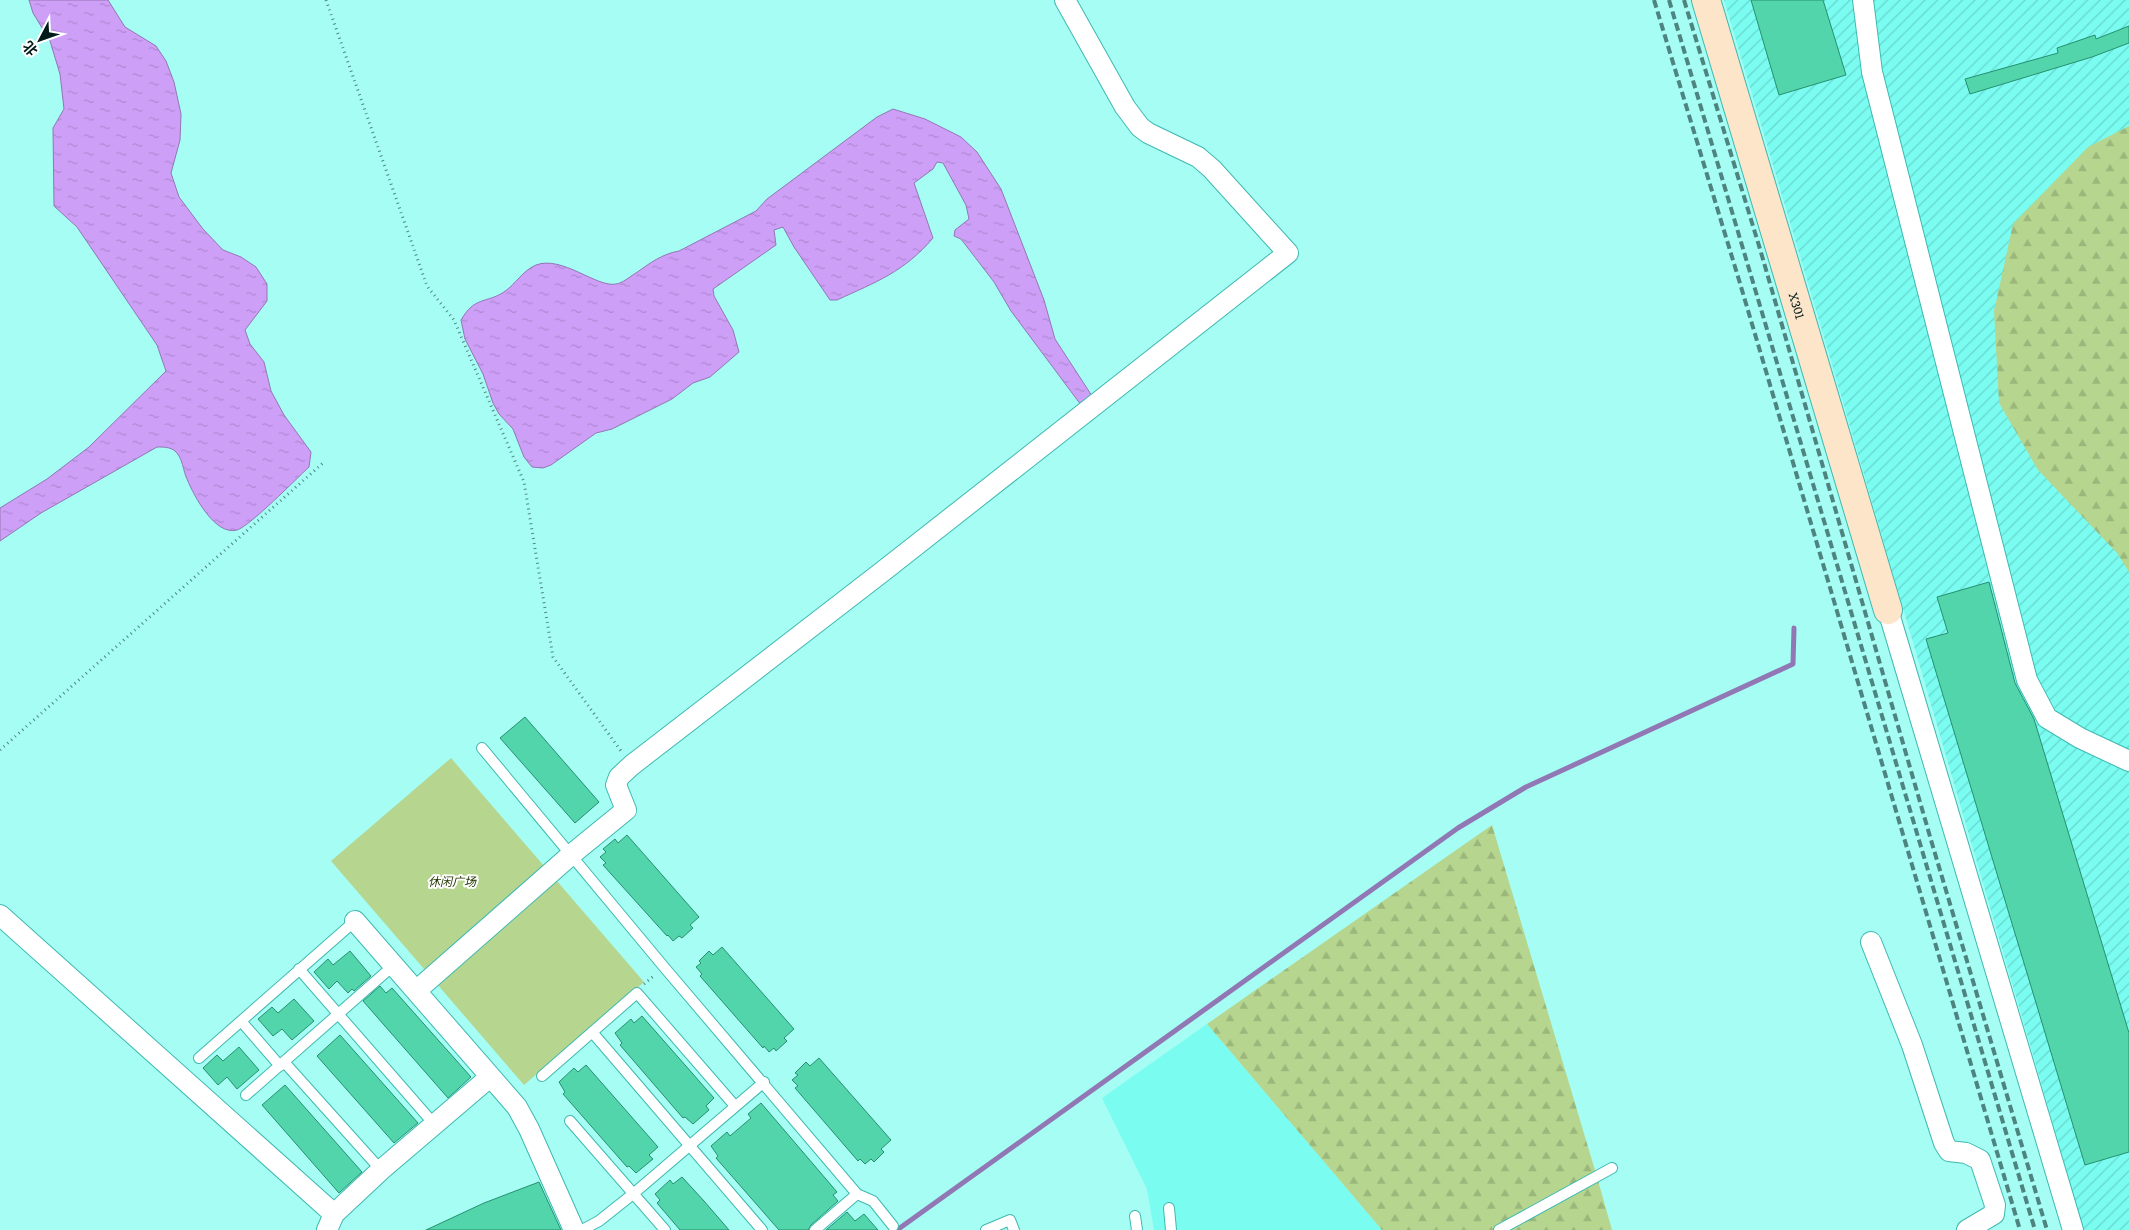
<svg xmlns="http://www.w3.org/2000/svg" width="2129" height="1230" font-family="Literata,'Noto Sans SC',serif">
	<defs>
		<pattern id="industrial-furrows" width="10" height="10" patternUnits="userSpaceOnUse" patternTransform="scale(1.25)"><rect width="10" height="10" fill="#7afcf1"/><path d="M-1 1l2-2M0 10L10 0M9 11l2-2" fill="none" stroke="#68d7ce"/></pattern>
		<pattern id="forest-firs" width="22" height="20" patternUnits="userSpaceOnUse" patternTransform="scale(1.25)"><rect width="22" height="20" fill="#b6d68f"/><path d="M5 1l3.5 6h-7zM16 11l3.5 6h-7z" fill="#9bb77b"/></pattern>
		<pattern id="water-ripples" width="26" height="14" patternUnits="userSpaceOnUse" patternTransform="scale(1.25)"><rect width="26" height="14" fill="#ce9ff7"/><path d="M2 4q2-2 4 0t4 0M15 11q2-2 4 0t4 0" fill="none" stroke="#af88d3"/></pattern>
	</defs>
	<rect width="100%" height="100%" fill="#a5fdf4"/>
	<path fill="#7afcf1" d="M1207,1024L1382,1230H1154L1147,1189L1102,1098Z"/>
	<path fill="url(#industrial-furrows)" d="M1724,0H2129V1230H2084L1824,337Z"/>
	<path fill="#b6d68f" d="M451,758L644,982L524,1085L331,861Z"/>
	<path fill="url(#forest-firs)" d="M2129,126V572L2117,553L2038,470L1999,403L1994,311L2013,224L2088,147Z
		M1492,825L1597,1177L1612,1230H1382L1207,1024Z"/>
	<path fill="url(#water-ripples)" stroke="#9177b4" d="M29,0H108L125,27L156,46L166,61L174,82L181,114L180,140L171,173L179,197L203,229L223,250L241,257L256,267L267,284V301L245,330L250,344L264,362L271,391L284,415L311,452L309,467C296,479 250,526 237,530C215,536 194,496 187,479C183,471 183,458 175,451C170,447 164,447 157,447L41,513L0,541V508L47,479L89,447L166,371L157,345L77,227L54,206L53,128L64,109L60,74L50,41L33,13Z
		M893,109L925,119L961,137L977,152L1001,189L1044,300L1055,339L1094,399L1081,405L1011,311L994,282L961,239L954,236L955,230L969,219L966,205L943,163L937,162L933,169L914,183L933,238C904,272 876,282 837,300H830L794,247L783,227L774,230L776,245L713,289L714,296L733,330L739,352L710,377L693,383L672,399L612,429L596,433L551,465L543,468L532,467L524,457L513,429L499,414L493,403L483,374L465,339L461,320C475,296 485,304 504,292C516,284 522,271 536,265C562,255 597,288 616,284C623,283 629,277 636,273C650,263 662,254 679,251L756,211L767,199L877,117Z"/>
	<g fill="none" stroke-linecap="round" stroke-linejoin="round">
		<path stroke="#9177b4" stroke-width="5" d="M897,1230L1458,828L1526,787L1793,664L1794,628"/>
	</g>
	<path fill="#53d5ab" stroke="#269070" d="M1751,0H1823L1846,75L1779,95Z
		M2129,26V43L2092,57L1970,94L1965,79L2058,53L2057,48L2095,35L2096,39Z
		M1989,582L2015,683L2034,719L2129,1033V1152L2085,1165L1926,639L1948,633L1937,597Z
		M525,717L599,802L575,823L500,738Z
		M627,835L699,917L690,925L693,928L682,938L679,936L673,941L668,935L667,936L603,865L606,863L600,857L606,852L603,849L615,839L618,843Z
		M722,947L794,1029L784,1038L787,1041L776,1051L774,1048L769,1052L764,1046L763,1048L700,976L702,974L696,967L701,963L699,961L709,951L713,955Z
		M350,951L371,976L354,991L352,989L348,993L337,981L329,989L314,972L328,959L333,965Z
		M380,986L386,993L392,988L471,1077L448,1098L363,1001Z
		M294,999L314,1021L292,1040L282,1029L273,1036L258,1019L272,1007L278,1013Z
		M642,1016L714,1098L706,1106L709,1110L693,1124L685,1117L683,1118L620,1045L622,1043L615,1033L631,1019L634,1023Z
		M340,1035L418,1123L394,1143L317,1056Z
		M239,1047L259,1070L237,1089L227,1077L218,1085L203,1068L217,1055L223,1061Z
		M819,1058L891,1140L881,1149L884,1152L874,1162L871,1159L865,1164L860,1159L858,1161L795,1088L798,1086L792,1080L798,1075L795,1073L806,1062L810,1066Z
		M586,1065L658,1147L649,1155L653,1159L636,1173L629,1166L627,1167L563,1094L565,1092L559,1082L574,1068L578,1072Z
		M285,1085L362,1172L339,1193L262,1105Z
		M761,1103L837,1192L833,1195L838,1201L811,1225L808,1230H779L716,1158L718,1156L711,1146L727,1132L730,1136L751,1118L748,1114Z
		M682,1177L704,1201L729,1230H680L657,1203L660,1200L655,1194L670,1180L673,1184Z
		M539,1182L561,1230H426L484,1203Z
		M847,1212L855,1221L864,1214L878,1230H826Z"/>
	<g fill="none" stroke-linecap="round" stroke-linejoin="round">
		<defs>
			<path id="service" d="M482,748L664,967L857,1194L873,1201L893,1226
				M299,969L434,1124
				M241,1021L280,1066
				M592,1032L762,1230
				M199,1058L355,921
				M285,1063L381,1170
				M542,1076L637,993L735,1106
				M246,1095L394,965
				M570,1121L665,1230
				M1169,1208L1171,1230
				M1135,1216L1137,1230
				M582,1230L599,1221L633,1194L764,1082
				M815,1230L857,1194
				M986,1230L1010,1220L1014,1230
				M1499,1230L1612,1168"/>
			<path id="minor" d="M1863,0L1872,72L2027,680L2047,718L2080,738L2129,761
				M1888,610L2073,1230
				M0,915L334,1214
				M355,921L517,1107L529,1129L574,1230
				M1871,942L1912,1045L1944,1143L1949,1151L1966,1153L1980,1160L1995,1205L1994,1214L1967,1230
				M416,991L572,854L626,810L616,785L619,777L632,765L882,572L1288,253L1212,169L1198,157L1148,133L1140,127L1125,107L1065,0
				M327,1230L334,1214L381,1170L490,1077"/>
			<g id="secondary">
				<path id="s1" d="M1706,0L1888,610"/>
			</g>
		</defs>
		<use href="#service" stroke="#3fb9b0" stroke-width="12"/>
		<use href="#minor" stroke="#3fb9b0" stroke-width="22"/>
		<use href="#secondary" stroke="#3fb9b0" stroke-width="30"/>
		<path stroke="#518883" stroke-width="3" stroke-dasharray="1 4" stroke-linecap="butt" d="M326,0L427,286L454,320L524,482L553,657L621,751
			M0,750L323,463
			M644,984L655,975"/>
		<use href="#service" stroke="#fff" stroke-width="10"/>
		<use href="#minor" stroke="#fff" stroke-width="20"/>
		<use href="#secondary" stroke="#fce5c9" stroke-width="28"/>
		<path stroke="#4e847f" stroke-width="4" stroke-dasharray="8 4" stroke-linecap="butt" d="M1654,0L1739,280L2020,1230
			M1669,0L2035,1230
			M1684,0L1760,249L1931,840L2047,1230"/>
	</g>
	<g text-anchor="middle" dominant-baseline="central" stroke-width="4" stroke-linejoin="round" paint-order="stroke">
		<g font-size="12" fill="#021a19" stroke="#fff">
			<text stroke="none"><textPath href="#s1" startOffset="319">X301</textPath></text>
		</g>
		<g font-size="12" font-style="italic" fill="#263905" stroke="#fff">
			<text x="452" y="881">休闲广场</text>
		</g>
	</g>
	<g transform="translate(40 40) rotate(229)" stroke="#ffffff" stroke-width="4" paint-order="stroke">
	<path d="M0-4L9 19L0 12L-9 19Z" fill="#021a19"/>
	<text y="-8" font-size="14" font-weight="bold" text-anchor="middle" fill="#021a19">北</text>
	</g>
</svg>
